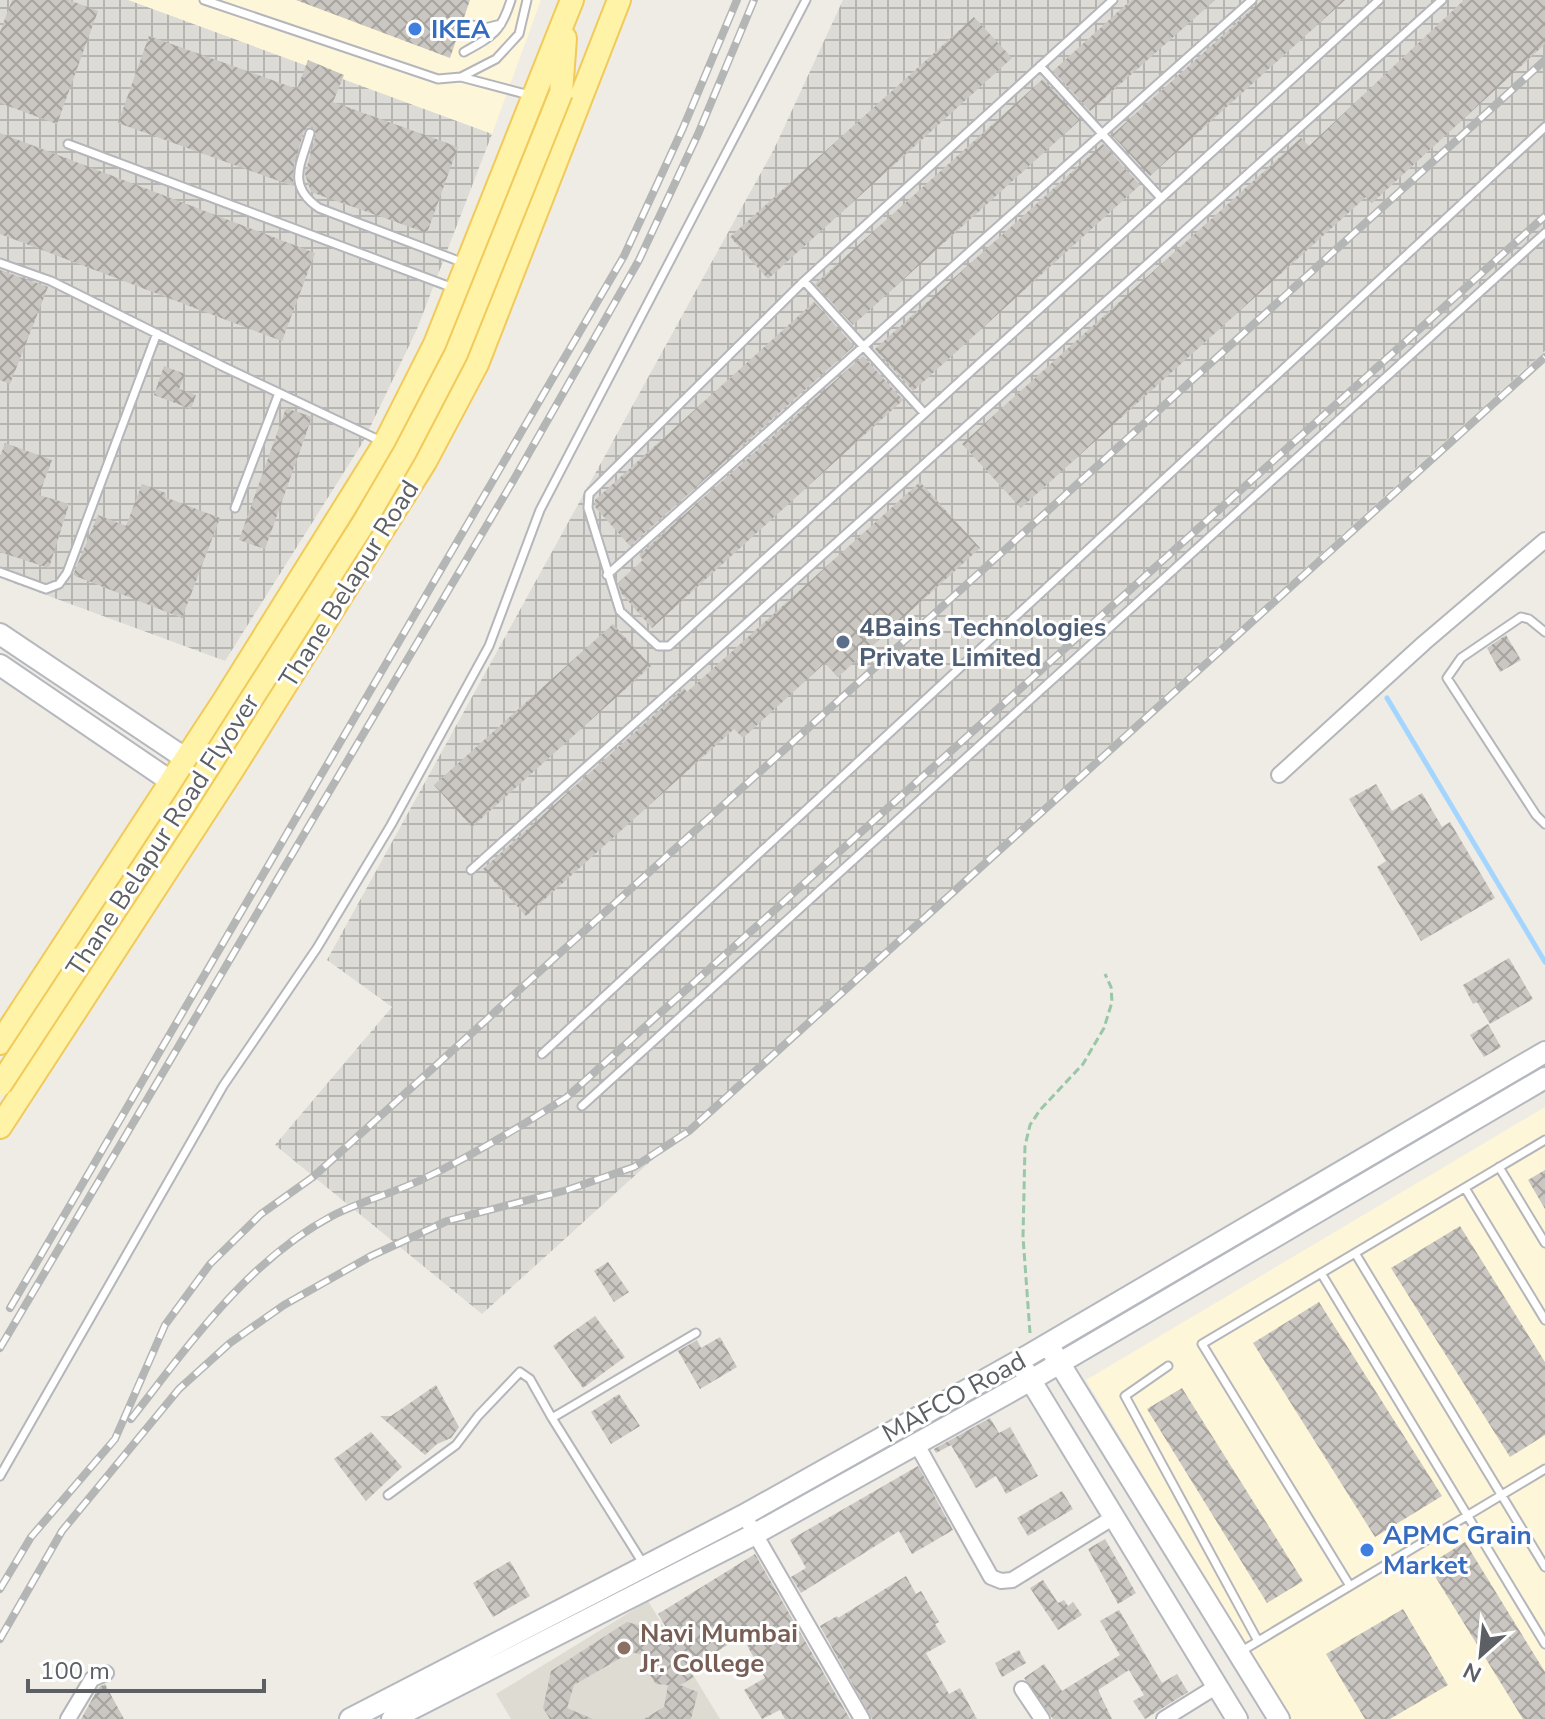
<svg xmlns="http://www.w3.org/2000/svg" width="1545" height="1719" font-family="'Nunito Sans',sans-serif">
	<defs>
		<pattern id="industrial-grid" width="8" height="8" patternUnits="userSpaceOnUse" patternTransform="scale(2)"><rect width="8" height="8" fill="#dddbd6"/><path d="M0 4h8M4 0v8" fill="none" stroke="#b6b5b1"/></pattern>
		<pattern id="building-cross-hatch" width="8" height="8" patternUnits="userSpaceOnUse" patternTransform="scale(2)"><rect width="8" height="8" fill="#cac6c1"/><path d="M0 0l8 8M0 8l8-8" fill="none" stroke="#a7a4a0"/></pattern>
	</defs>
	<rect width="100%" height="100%" fill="#eeece4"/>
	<path fill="#fef6d9" d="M128,0H541L492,134Z
		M1545,1107V1719H1290L1086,1380Z"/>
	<path fill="url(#industrial-grid)" d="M0,0H128L492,134L417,329L363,442L225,661L0,578Z
		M843,0H1545V351L482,1314L275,1145L392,1007L327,960L774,149Z"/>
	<path fill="#dedbd2" d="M648,1601L720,1719H511L496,1694Z"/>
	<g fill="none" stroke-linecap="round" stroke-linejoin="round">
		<path stroke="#a3d5ff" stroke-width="5" d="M1387,698L1545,962"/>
	</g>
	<path fill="url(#building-cross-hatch)" d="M12,0H69L98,11L57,124L0,103V32Z
		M296,0H470L450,58Z
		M1131,0H1215L1090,111L1053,71Z
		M1262,0H1345L1150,176L1112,135Z
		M1464,0H1545V44L1372,203L1366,197L1021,508L962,444L1301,138L1309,146Z
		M974,17L1012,58L768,279L730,237Z
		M149,36L297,89L308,60L344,75L333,102L458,147L427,233L311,192L305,174L316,134L313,127H308L304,131L294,164L293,186L118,123Z
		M1043,79L1080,120L853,325L815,284Z
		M0,133L315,253L282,341L0,234Z
		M1103,144L1140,185L913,391L875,349Z
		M0,270L48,287L10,384L0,380Z
		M814,302L854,346L630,546L595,507V500Z
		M863,356L903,400L652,628L621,593L618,583L643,560L639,555Z
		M164,366L185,374L179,389L196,395L191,409L154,395Z
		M286,408L312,417L265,549L239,540Z
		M5,443L52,460L39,495L69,504L49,568L0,552V457Z
		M920,482L980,548L838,677L825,663L743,738L734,729L526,916L483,869L684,688L687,692Z
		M142,484L166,493L165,497L220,518L182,618L73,575L98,515L126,526Z
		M613,624L651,666L472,827L434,785Z
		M1506,635L1521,660L1500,672L1487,648Z
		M1376,784L1392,811L1422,793L1442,827L1450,822L1495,898L1421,941L1377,867L1386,861L1349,799Z
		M1509,958L1533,999L1490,1024L1477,1002L1473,1004L1463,985Z
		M1488,1024L1501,1047L1484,1057L1470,1035Z
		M1545,1170V1209L1528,1180Z
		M1460,1226L1545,1362V1435L1510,1457L1391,1268Z
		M608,1262L629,1292L614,1302L594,1271Z
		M1319,1302L1442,1496L1375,1537L1253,1343Z
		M595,1316L625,1357L583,1388L553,1346Z
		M720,1337L737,1367L700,1389L678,1351L697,1340L701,1348Z
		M436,1385L459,1427L451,1438L437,1444L425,1455L380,1416H391Z
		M1182,1388L1303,1581L1267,1603L1147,1409Z
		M619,1394L640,1426L611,1444L591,1412Z
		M990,1418L999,1433L1010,1427L1038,1476L1006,1494L996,1476L976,1488L951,1445L936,1453L934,1449Z
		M371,1432L402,1467L366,1501L334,1459Z
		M918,1466L953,1530L912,1554L899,1531L801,1593L791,1577L806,1568L790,1540Z
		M1062,1491L1073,1509L1028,1536L1017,1518Z
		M1105,1539L1136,1593L1118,1604L1088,1549Z
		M1465,1542L1545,1672V1719H1523L1428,1565Z
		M755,1554L850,1719H785L780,1710L762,1719L744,1690L765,1678L742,1636L688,1669L694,1677L680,1685L698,1692L691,1719H644L664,1707L668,1685L656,1684L646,1669L650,1657L631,1652L574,1685L567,1708L593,1719H550L543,1708L551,1671L627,1622L670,1634L658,1614Z
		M510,1561L530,1596L493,1617L473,1583Z
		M906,1576L916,1594L921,1591L939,1622L935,1624L946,1642L926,1653L949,1694L960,1688L977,1719H872L820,1626L837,1616L838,1618Z
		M1043,1580L1058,1603L1064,1600L1068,1606L1073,1602L1082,1615L1058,1630L1030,1588Z
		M1403,1609L1448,1685L1390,1719H1365L1326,1654Z
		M1119,1610L1162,1683L1177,1674L1188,1692L1145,1719L1133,1701L1144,1695L1129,1670L1098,1690L1112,1719H1053L1024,1678L1044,1664L1062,1691L1120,1655L1100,1621Z
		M1019,1650L1026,1663L1002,1677L995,1663Z
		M105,1684L124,1719H81L99,1687Z"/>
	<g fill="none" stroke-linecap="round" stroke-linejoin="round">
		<defs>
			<path id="lane" d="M204,0L438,79L461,77L529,95
				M1113,0L804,281L589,494L588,508L620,611L658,646H669L1379,0
				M468,24L485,28L501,24
				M464,52C493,36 501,32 511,0
				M1040,66L1161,198
				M461,77L496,59L519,34L527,0
				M310,133C301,165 286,185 319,208L464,263
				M68,144L456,289
				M0,263L51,281L224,367L383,442
				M804,281L924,413
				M235,508L279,393
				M0,572L46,589L59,584L67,573L157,333
				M607,575L1252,0
				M1545,632L1529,619L1521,617L1461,658L1447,678L1536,815L1545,824
				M471,870L1442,0
				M542,1054L1545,127
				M582,1106L1545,233
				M1499,1167L1545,1243
				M1465,1188L1545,1320
				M1355,1253L1545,1567
				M1321,1273L1545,1644
				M1168,1366L1125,1396L1258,1641
				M0,1476L223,1086L317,948L391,825L489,646L540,510L806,0
				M388,1495L456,1445L478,1416L520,1372L530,1379L552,1418
				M644,1565L552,1418L696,1333
				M1350,1586L1202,1344L1545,1140
				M1240,1652L1545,1469"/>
			<path id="street" d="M1279,775L1424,643L1545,540
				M916,1443L991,1577L1001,1581L1012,1580L1114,1517
				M744,1515L862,1719
				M1022,1689L1042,1719
				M68,1719L92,1679L106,1673
				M1164,1719L1217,1686"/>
			<path id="secondary" d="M0,634L219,781
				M0,665L182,789
				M1052,1351L1279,1719
				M1025,1371L1237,1719
				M350,1719L744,1515L1029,1355L1545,1052
				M392,1719L755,1534L1031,1380L1545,1078"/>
			<path id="primary" d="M561,93L565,38
				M0,1043L225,699L385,443L435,344L572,0
				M0,1127L233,769L425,462L477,364L619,0"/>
		</defs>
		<use href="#lane" stroke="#b4b6bb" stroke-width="11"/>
		<use href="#street" stroke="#b4b6bb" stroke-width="18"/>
		<use href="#secondary" stroke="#b5b8be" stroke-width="24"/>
		<use href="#primary" stroke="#f1ca5a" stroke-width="26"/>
		<path stroke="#99c7a7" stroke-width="3" stroke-dasharray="8 4" stroke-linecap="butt" d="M1030,1333L1023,1237L1025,1146L1030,1125L1040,1110L1083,1064L1104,1028L1112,1002L1111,987L1105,974"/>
		<use href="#lane" stroke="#fff" stroke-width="7"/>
		<use href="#street" stroke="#fff" stroke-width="14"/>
		<use href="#secondary" stroke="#fff" stroke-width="20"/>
		<use href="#primary" stroke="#fff3a8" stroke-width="22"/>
		<defs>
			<path id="rail" d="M10,1308L624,256L683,128L737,0
				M0,1348L513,481L639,260L698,134L754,0
				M131,1419C190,1344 246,1262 332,1216C361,1201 394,1193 423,1179C473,1155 520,1127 567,1097L1545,216
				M0,1589L31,1537L115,1439L165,1325L210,1264L261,1214L313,1177L1545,60
				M0,1639L62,1531L179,1389L230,1343L284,1305L371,1256L447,1221L567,1190L634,1167L689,1131L1545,357"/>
		</defs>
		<use href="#rail" stroke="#b4b5b5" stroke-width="8"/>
		<use href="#rail" stroke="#fff" stroke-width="5" stroke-dasharray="15" stroke-linecap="butt"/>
		<defs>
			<path id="primary-bridge" d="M0,1085L184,805L363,524L405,452L456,354L561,93"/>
		</defs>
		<use href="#primary-bridge" stroke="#f1ca5a" stroke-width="26" stroke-linecap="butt"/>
		<use href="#primary-bridge" stroke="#fff3a8" stroke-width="22"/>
	</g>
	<g fill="#3f7fe0" stroke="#fff" stroke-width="3">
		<circle cx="415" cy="29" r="8"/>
		<circle cx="1367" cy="1550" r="8"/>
	</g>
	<circle fill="#5c6f8a" stroke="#fff" stroke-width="3" cx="843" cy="642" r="8"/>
	<circle fill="#8d6e63" stroke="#fff" stroke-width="3" cx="624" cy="1648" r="8"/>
	<g text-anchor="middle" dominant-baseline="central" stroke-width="6" stroke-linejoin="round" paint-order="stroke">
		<g font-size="26" font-weight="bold" fill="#366cbe" stroke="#fff" text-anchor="start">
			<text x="431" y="29">IKEA</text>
			<text x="1383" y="1535">APMC Grain<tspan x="1383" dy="30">Market</tspan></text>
		</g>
		<g font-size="26" fill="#5c5f64" stroke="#fff">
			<text transform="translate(349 584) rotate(-58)">Thane Belapur Road</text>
			<text transform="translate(163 835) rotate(-57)">Thane Belapur Road Flyover</text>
			<text transform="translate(954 1397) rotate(-29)">MAFCO Road</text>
		</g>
		<g font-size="26" font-weight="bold" fill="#4e5e75" stroke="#fff" text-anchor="start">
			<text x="859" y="627">4Bains Technologies<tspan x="859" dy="30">Private Limited</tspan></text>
		</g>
		<g font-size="26" font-weight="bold" fill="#785e54" stroke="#fff" text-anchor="start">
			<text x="640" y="1633">Navi Mumbai<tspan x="640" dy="30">Jr. College</tspan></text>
		</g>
	</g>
	<g transform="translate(1481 1655) rotate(207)" stroke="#ffffff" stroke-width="6" paint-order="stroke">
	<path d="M0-6L14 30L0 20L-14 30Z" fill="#5c5f64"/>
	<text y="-12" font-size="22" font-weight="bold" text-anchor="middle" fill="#5c5f64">N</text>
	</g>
	<path d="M28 1679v12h236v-12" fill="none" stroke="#5c5f64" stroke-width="4"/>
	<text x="40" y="1679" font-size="24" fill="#5c5f64" stroke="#ffffff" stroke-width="6" paint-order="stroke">100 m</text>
</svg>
